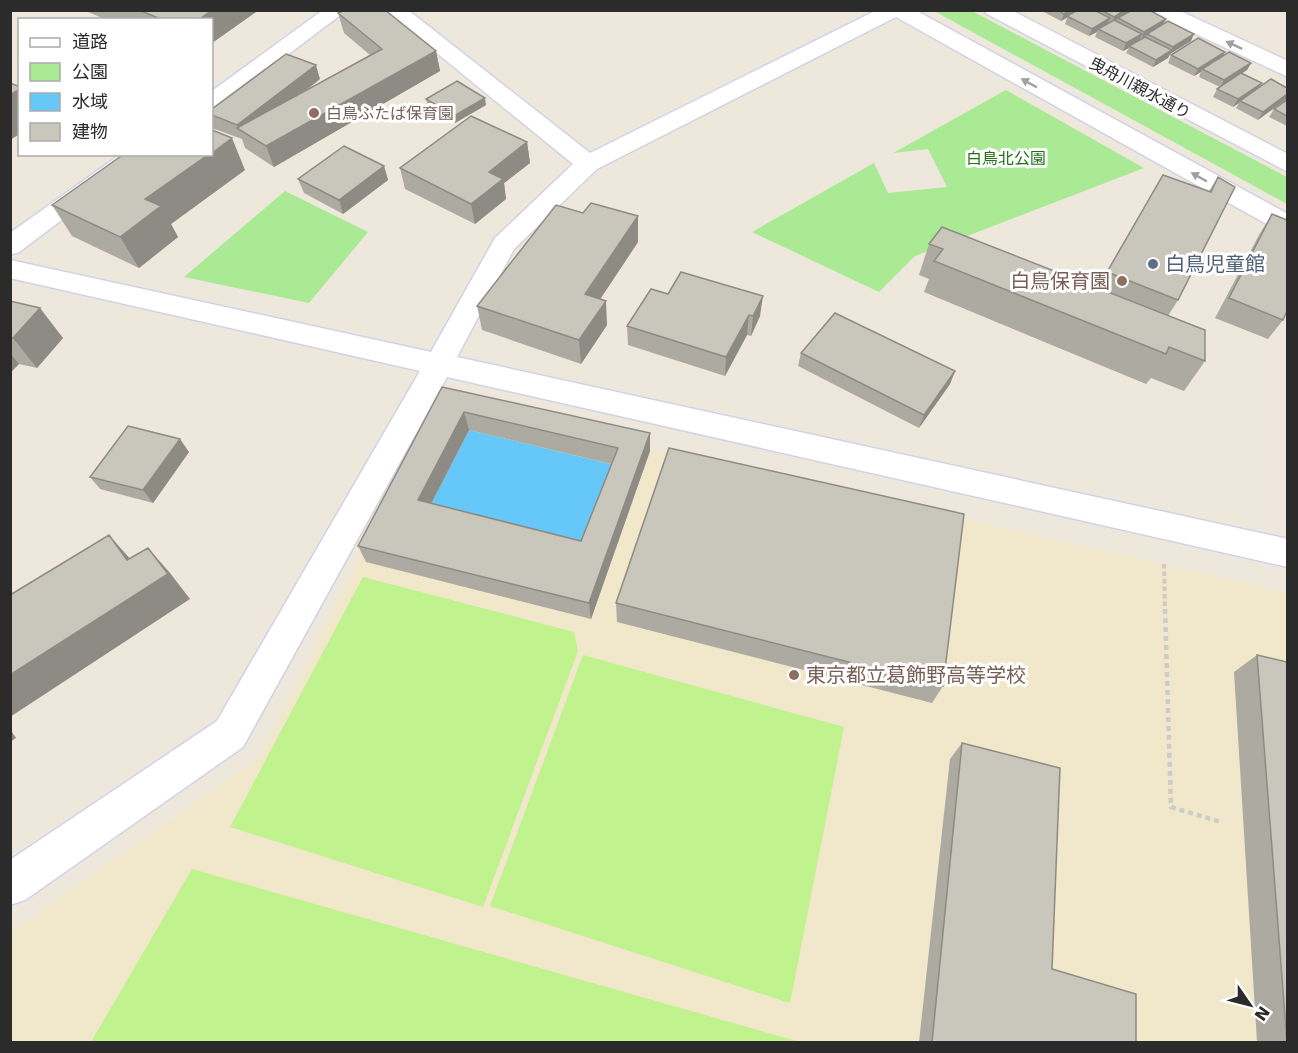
<svg xmlns="http://www.w3.org/2000/svg" width="1298" height="1053" font-family="'DejaVu Sans','Noto Sans JP',sans-serif">
	<rect width="100%" height="100%" fill="#eee8dc"/>
	<path fill="#f1e7ca" d="M440,402L1287,592V1042H11L10,933L258,758Z"/>
	<path fill="#aaea94" d="M934,11H972L1287,177V204Z
		M1006,90L1144,168L915,256L879,292L752,232L874,163L888,193L947,187L928,149L893,153Z
		M285,191L368,232L309,303L184,277Z"/>
	<path fill="#c0f28e" d="M363,577L574,632L578,651L483,907L230,827Z
		M583,655L844,727L790,1003L490,906Z
		M192,869L800,1042H91Z"/>
	<path fill="#66c7f9" d="M469,430L619,466L583,557L424,517Z"/>
	<g fill="none" stroke-linecap="round" stroke-linejoin="round">
		<defs>
			<path id="minor" d="M323,10H347L220,106L212,108V91Z
				M384,10H408L590,153L877,10H915L1288,214V234L1279,231L896,17L597,169L514,249L457,357L1288,539V567L447,377L243,747L25,900L10,905V860L217,721L420,371L10,278V260L431,352L495,238L573,164Z
				M984,10H1011L1288,154V172L987,14Z
				M1150,10H1178L1288,61V77L1153,14Z
				M121,154H150L19,252L10,255V233Z"/>
		</defs>
		<use href="#minor" stroke="#d1d3e5" stroke-width="3"/>
		<path stroke="#ccc" stroke-width="4" stroke-dasharray="4.5 3" stroke-linecap="butt" d="M1164,564L1165,610"/>
		<path stroke="#ccc" stroke-width="4.5" stroke-dasharray="5 4" stroke-linecap="butt" d="M1165,609L1171,807L1221,822"/>
		<use href="#minor" fill="#fff" fill-rule="evenodd"/>
	</g>
	<path fill="#adaaa1" fill-rule="evenodd" d="M83,10H259L212,43V20H107Z
		M1040,10H1149L1166,19L1163,24L1191,41L1170,54L1168,58L1153,67L1126,53L1129,48L1123,51L1095,37L1097,32L1089,36L1065,24L1067,18L1061,21Z
		M338,13L436,51L440,71L274,167L245,148L242,139L212,128V109L320,79L308,89L370,55L344,33Z
		M1225,52L1223,56L1251,63L1247,70L1242,73L1262,83L1259,88H1287L1258,120L1236,108L1239,103L1233,107L1213,97L1217,89L1220,87L1199,77L1201,72L1194,76L1168,63L1171,55Z
		M426,99L486,105L455,123L428,106Z
		M1287,100V126L1269,117L1274,109Z
		M527,142L530,163L504,183L506,199L475,224L405,189L400,168Z
		M384,166L388,180L343,214L304,193L298,179Z
		M245,170L171,224L178,237L139,268L72,236L52,205Z
		M1218,177L1178,300L1168,316L1205,361L1184,391L1151,378L1146,384L924,292L929,279L919,275L929,244L1098,288L1107,272L1209,191Z
		M1272,214L1283,320L1268,339L1215,318L1259,235Z
		M638,242L600,299L607,325L581,364L482,330L477,306Z
		M668,294L760,316L751,336L747,335L725,376L628,345L627,326Z
		M10,301L63,338L37,368L19,364L10,373Z
		M801,353L955,371L950,384L919,428L798,366Z
		M442,387L650,433V451L591,619L366,562L358,546ZM469,430L611,464L581,541L432,503Z
		M189,452L153,503L100,489L90,477Z
		M616,603L943,686L932,703L617,622Z
		M1257,655L1287,1042H1257L1234,672Z
		M962,743L1052,969L1136,1042H919L950,759Z"/>
	<path fill="#8d8b83" d="M212,10H259L212,43V20H198Z
		M1069,10H1078L1061,21L1064,14Z
		M1124,10H1131L1118,18L1117,20L1111,24L1114,17Z
		M1110,18L1106,26L1098,29L1097,32L1089,36L1092,29Z
		M1166,19L1162,26L1147,34L1146,36L1141,39L1144,32Z
		M1142,34L1139,42L1129,46V48L1123,51L1126,43Z
		M1194,34L1191,41L1170,54L1168,58L1153,67L1156,60L1171,51L1173,47Z
		M436,51L440,71L274,167L266,146Z
		M1225,52L1221,59L1202,69L1201,72L1194,76L1198,69Z
		M1251,63L1247,70L1220,88L1224,80Z
		M316,65L320,79L249,135L238,129L237,125Z
		M1262,83L1257,90L1240,101L1239,103L1233,107L1238,99Z
		M20,89V134L10,140V95Z
		M1287,94V99L1258,120L1263,112Z
		M485,98L486,105L455,123L454,116Z
		M232,138L245,170L171,224L178,237L139,268L120,237L145,199L209,154H212V153Z
		M527,142L530,163L504,183L506,199L475,224L471,204L489,172Z
		M384,166L388,180L343,214L339,200Z
		M638,216V242L587,319L585,294Z
		M763,296L760,316L751,336L753,316Z
		M606,301L607,325L581,364L579,340Z
		M40,308L63,338L37,368L13,338Z
		M749,315L747,335L725,376L726,357Z
		M10,353L19,364L10,373Z
		M955,371L950,384L919,428L924,415Z
		M464,412L469,430L424,517L418,500Z
		M650,433V451L591,619L589,603Z
		M180,439L189,452L153,503L143,490Z
		M109,535L132,561L127,560Z
		M148,548L170,573L190,599L10,717V675Z
		M10,729L16,738L10,742Z"/>
	<path fill="#c9c6bb" stroke="#8d8b83" stroke-width="1.5" fill-rule="evenodd" d="M139,10H212L198,20H163Z
		M345,10H385L436,51L266,146L237,128L382,49L338,13Z
		M1058,10H1069L1064,14Z
		M1078,10H1094L1110,18L1092,29L1067,16Z
		M1101,10H1124L1114,17Z
		M1132,10H1149L1166,19L1144,32L1118,18Z
		M1114,20L1142,34L1126,43L1098,29Z
		M1168,21L1194,34L1173,47L1147,34Z
		M1145,37L1172,50L1156,60L1129,46Z
		M1198,38L1225,52L1198,69L1171,55Z
		M1229,52L1251,63L1224,80L1202,69Z
		M286,54L316,65L237,125L212,115V109Z
		M1241,73L1262,83L1238,99L1217,89Z
		M1271,79L1287,88V94L1263,112L1240,101Z
		M457,81L485,98L454,116L426,99Z
		M10,83L20,87V89L10,95Z
		M1287,100V116L1274,109Z
		M471,116L527,142L489,172L503,179L471,204L400,168Z
		M212,130L232,138L212,153Z
		M344,146L384,166L339,200L298,179Z
		M124,154H209L145,199L161,206L120,237L52,205Z
		M1163,175L1211,192L1218,177L1235,187L1178,300L1107,272Z
		M591,203L638,216L585,294L606,301L579,340L477,306L556,205L583,213Z
		M1272,214L1287,220V311L1283,320L1229,298Z
		M942,227L1205,330V361L1169,347L1166,354L934,261L943,249L929,244Z
		M681,272L763,296L753,316L749,315L726,357L627,326L651,289L668,294Z
		M10,301L40,308L13,338L10,337Z
		M835,313L955,371L924,415L801,353Z
		M442,387L650,433L589,603L358,546ZM464,412L618,448L581,541L418,500Z
		M128,426L180,439L143,490L90,477Z
		M669,448L964,514L943,686L616,603Z
		M109,535L127,560L148,548L168,574L10,675V595Z
		M1257,655L1287,662V1042Z
		M962,743L1060,768L1052,969L1136,994V1042H932Z"/>
	<defs><path id="oneway-solid" d="M-6-.8H1V-3.2L6.5 0L1 3.2V.8H-6Z" transform="scale(1.5)"/></defs>
	<g fill="#a0a0a0">
		<use href="#oneway-solid" transform="translate(1234 45) rotate(-155)"/>
		<use href="#oneway-solid" transform="translate(1029 83) rotate(-151)"/>
		<use href="#oneway-solid" transform="translate(1199 177) rotate(-151)"/>
	</g>
	<g fill="#8d6e63" stroke="#fff" stroke-width="2">
		<circle cx="314" cy="113" r="6"/>
		<circle cx="1122" cy="281" r="6"/>
		<circle cx="794" cy="675" r="6"/>
	</g>
	<circle fill="#5c6f8a" stroke="#fff" stroke-width="2" cx="1153" cy="264" r="6"/>
	<g text-anchor="middle" dominant-baseline="central" stroke-width="6" stroke-linejoin="round" paint-order="stroke">
		<g font-size="16" fill="#2b2b2b" stroke="#fff">
			<text transform="translate(1140 88) rotate(28)">曳舟川親水通り</text>
		</g>
		<g font-size="16" fill="#785e54" stroke="#fff" text-anchor="start">
			<text x="326" y="113">白鳥ふたば保育園</text>
		</g>
		<g font-size="16" fill="#207014" stroke="#fff">
			<text x="1006" y="158">白鳥北公園</text>
		</g>
		<g font-size="20" fill="#4e5e75" stroke="#fff" text-anchor="start">
			<text x="1165" y="264">白鳥児童館</text>
		</g>
		<g font-size="20" fill="#785e54" stroke="#fff" text-anchor="end">
			<text x="1110" y="281">白鳥保育園</text>
			<text x="806" y="675" text-anchor="start">東京都立葛飾野高等学校</text>
		</g>
	</g>
	<rect width="1298" height="1053" fill="none" stroke="#2b2b2b" stroke-width="24"/>
	<rect x="18" y="18" width="195" height="138" fill="#ffffff" stroke="#aaaaaa" stroke-width="1.5"/>
	<rect x="30" y="38" width="30" height="9" fill="#ffffff" stroke="#aaaaaa" stroke-width="1.5"/>
	<text x="72" y="48" font-size="18" fill="#2b2b2b">道路</text>
	<rect x="30" y="63" width="30" height="18" fill="#aaea94" stroke="#aaaaaa" stroke-width="1.5"/>
	<text x="72" y="78" font-size="18" fill="#2b2b2b">公園</text>
	<rect x="30" y="93" width="30" height="18" fill="#66c7f9" stroke="#aaaaaa" stroke-width="1.5"/>
	<text x="72" y="108" font-size="18" fill="#2b2b2b">水域</text>
	<rect x="30" y="123" width="30" height="18" fill="#c9c6bb" stroke="#aaaaaa" stroke-width="1.5"/>
	<text x="72" y="138" font-size="18" fill="#2b2b2b">建物</text>
	<g transform="translate(1250 1005) rotate(125)" stroke="#ffffff" stroke-width="4.5" paint-order="stroke">
	<path d="M0-4.5L10 22L0 15L-10 22Z" fill="#2b2b2b"/>
	<text y="-9" font-size="16" font-weight="bold" text-anchor="middle" fill="#2b2b2b">N</text>
	</g>
</svg>
